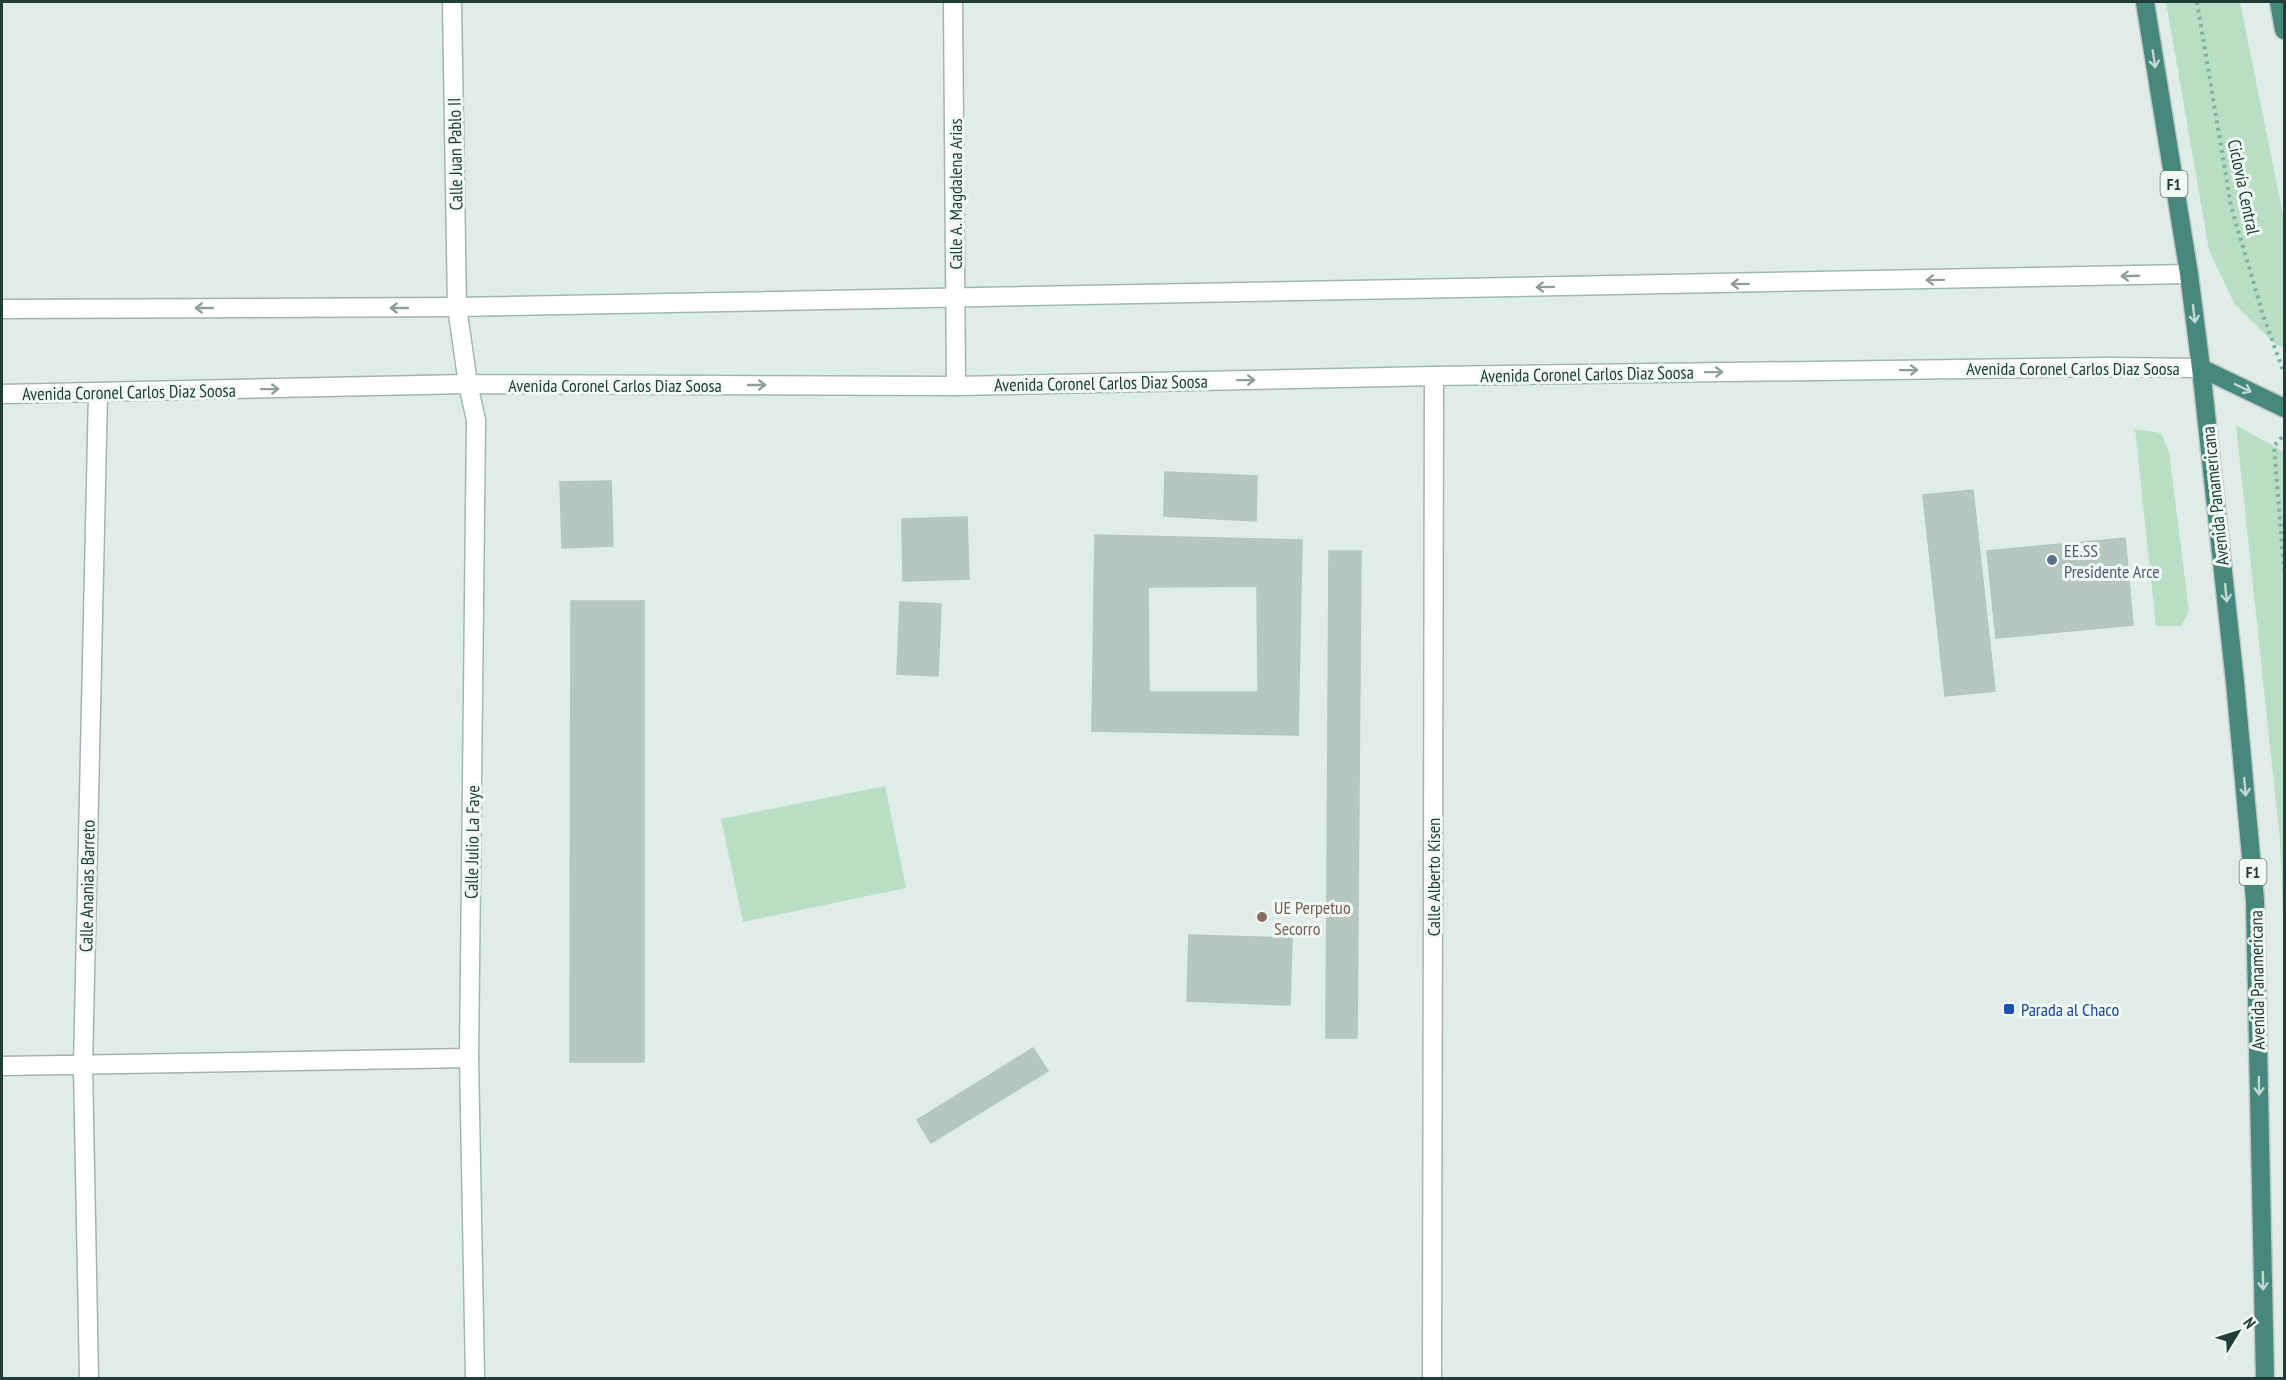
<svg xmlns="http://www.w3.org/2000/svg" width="2286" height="1380" font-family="'PT Sans Narrow',sans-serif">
	<rect width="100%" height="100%" fill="#e0ece7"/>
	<path fill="#b8dfc3" d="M2166,2H2240L2284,220V348L2273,342L2234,303L2209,250Z
		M2236,425L2284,452V942L2280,841Z
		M2135,429L2161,433L2169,452L2189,611L2181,626H2156Z
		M885,786L906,888L743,922L721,819Z"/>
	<path fill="#b6c7c0" stroke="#b2c6bf" stroke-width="1.5" fill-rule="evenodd" d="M1165,472L1257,476L1256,521L1164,516Z
		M611,481L613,546L562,548L560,482Z
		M1973,490L1995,691L1945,696L1923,495Z
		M967,517L969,579L903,581L902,519Z
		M1095,535L1302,540L1298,735L1092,731ZM1257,586L1258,692H1149L1148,587Z
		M2125,538L2133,625L1996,638L1987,551Z
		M1329,551H1361L1357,1038H1326Z
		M571,601H644V1062H570Z
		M900,602L941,604L938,676L897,674Z
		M1189,935L1292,938L1290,1005L1187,1001Z
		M1033,1048L1048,1071L931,1143L917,1120Z"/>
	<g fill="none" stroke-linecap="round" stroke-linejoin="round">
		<defs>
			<path id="minor" d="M953,2L956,386
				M2,309L457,307
				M2,394L468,384
				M2,1066L469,1058
				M89,1378L83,1066L98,393
				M1432,1378L1434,376"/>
			<path id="tertiary" d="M452,2L457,307"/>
			<path id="secondary" d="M468,384L956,386L1434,376L2107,367L2201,368
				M475,1378L469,1058L476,420L468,384L457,307L2189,274"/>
			<path id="trunk" d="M2145,2L2189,274L2201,368L2235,682L2255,900L2265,1378
				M2279,2L2284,30
				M2201,368L2284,408"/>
		</defs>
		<use href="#minor" stroke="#a3b4af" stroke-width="21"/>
		<use href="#tertiary" stroke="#a3b4af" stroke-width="21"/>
		<use href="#secondary" stroke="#9eb9b0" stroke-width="21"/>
		<use href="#trunk" stroke="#c1c9c7" stroke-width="21"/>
		<path stroke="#7fb2a3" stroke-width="4" stroke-dasharray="3 4.5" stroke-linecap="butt" d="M2197,2L2231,206L2263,315L2284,373
			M2282,437L2274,446L2284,570"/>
		<use href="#minor" stroke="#fff" stroke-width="18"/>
		<use href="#tertiary" stroke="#fff" stroke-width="18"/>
		<use href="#secondary" stroke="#fff" stroke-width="18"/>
		<use href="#trunk" stroke="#46887b" stroke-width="18"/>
	</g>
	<defs><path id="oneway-shaft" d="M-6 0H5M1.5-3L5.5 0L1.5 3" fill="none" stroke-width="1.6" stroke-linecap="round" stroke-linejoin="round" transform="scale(1.5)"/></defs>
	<g stroke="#bed7d0">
		<use href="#oneway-shaft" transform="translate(2154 59) rotate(81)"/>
		<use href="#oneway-shaft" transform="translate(2194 314) rotate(83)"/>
		<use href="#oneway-shaft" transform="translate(2243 388) rotate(26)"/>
		<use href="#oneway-shaft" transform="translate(2226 593) rotate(84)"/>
		<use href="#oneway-shaft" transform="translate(2245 787) rotate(85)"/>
		<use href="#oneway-shaft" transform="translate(2259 1086) rotate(89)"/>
		<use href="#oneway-shaft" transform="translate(2263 1281) rotate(89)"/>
	</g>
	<g stroke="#909e9b">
		<use href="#oneway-shaft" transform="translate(2130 276) rotate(178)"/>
		<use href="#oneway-shaft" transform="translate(1935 280) rotate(179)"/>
		<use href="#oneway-shaft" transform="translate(1740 284) rotate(179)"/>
		<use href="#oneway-shaft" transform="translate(1545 287) rotate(179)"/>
		<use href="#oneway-shaft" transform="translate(204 308) rotate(180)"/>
		<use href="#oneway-shaft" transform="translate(399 308) rotate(180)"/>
		<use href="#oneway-shaft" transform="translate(1909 370) rotate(-1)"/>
		<use href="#oneway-shaft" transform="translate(1714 372) rotate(-1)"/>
		<use href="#oneway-shaft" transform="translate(1246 380) rotate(-1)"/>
		<use href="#oneway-shaft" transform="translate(757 385)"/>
		<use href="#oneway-shaft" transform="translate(270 389) rotate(-1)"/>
	</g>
	<circle fill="#5c6f8a" stroke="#f1f9f5" stroke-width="2" cx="2052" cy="560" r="6"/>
	<circle fill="#8d6e63" stroke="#f1f9f5" stroke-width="2" cx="1262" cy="917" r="6"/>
	<rect fill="#1a4fb4" stroke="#f1f9f5" stroke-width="2" x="2003" y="1003" width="12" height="12" rx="3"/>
	<g text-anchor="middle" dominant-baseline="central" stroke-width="6" stroke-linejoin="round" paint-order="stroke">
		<g fill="#f1f9f5" stroke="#5f7670" stroke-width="1.5">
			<rect x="2160.5" y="171" width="27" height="26" rx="4.5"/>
			<rect x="2239.5" y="859" width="27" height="26" rx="4.5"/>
		</g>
		<g font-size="16" font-weight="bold" fill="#203e37">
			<text x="2174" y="184">F1</text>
			<text x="2253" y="872">F1</text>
		</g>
		<g font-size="18" fill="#203e37" stroke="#f1f9f5">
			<text transform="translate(455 154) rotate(-91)">Calle Juan Pablo II</text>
			<text transform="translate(2244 187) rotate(78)">Ciclovía Central</text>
			<text transform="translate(955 194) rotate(-90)">Calle A. Magdalena Arias</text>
			<text x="2073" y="368">Avenida Coronel Carlos Diaz Soosa</text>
			<text transform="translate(1587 374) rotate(-1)">Avenida Coronel Carlos Diaz Soosa</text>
			<text transform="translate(1101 383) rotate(-1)">Avenida Coronel Carlos Diaz Soosa</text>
			<text x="615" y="385">Avenida Coronel Carlos Diaz Soosa</text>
			<text transform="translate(129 392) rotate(-1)">Avenida Coronel Carlos Diaz Soosa</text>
			<text transform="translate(2215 496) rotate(-96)">Avenida Panamericana</text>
			<text transform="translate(472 842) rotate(-89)">Calle Julio La Faye</text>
			<text transform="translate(1433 877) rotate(-90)">Calle Alberto Kisen</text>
			<text transform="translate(87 886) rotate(-89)">Calle Ananias Barreto</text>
			<text transform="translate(2257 980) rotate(-91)">Avenida Panamericana</text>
		</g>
		<g font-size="18" fill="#4e5e75" stroke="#f1f9f5" text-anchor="start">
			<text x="2064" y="550">EE.SS<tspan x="2064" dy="21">Presidente Arce</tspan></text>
		</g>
		<g font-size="18" fill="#785e54" stroke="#f1f9f5" text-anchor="start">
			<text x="1274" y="907">UE Perpetuo<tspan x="1274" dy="21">Secorro</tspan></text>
		</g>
		<g font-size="18" fill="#164399" stroke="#f1f9f5" text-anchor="start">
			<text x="2021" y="1009">Parada al Chaco</text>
		</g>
	</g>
	<rect width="2286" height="1380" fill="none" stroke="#203e37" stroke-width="6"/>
	<g transform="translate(2238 1332) rotate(52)" stroke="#f1f9f5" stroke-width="4.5" paint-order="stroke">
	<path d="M0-4.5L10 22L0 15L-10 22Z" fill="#203e37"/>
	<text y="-9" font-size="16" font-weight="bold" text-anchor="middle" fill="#203e37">N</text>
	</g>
</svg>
